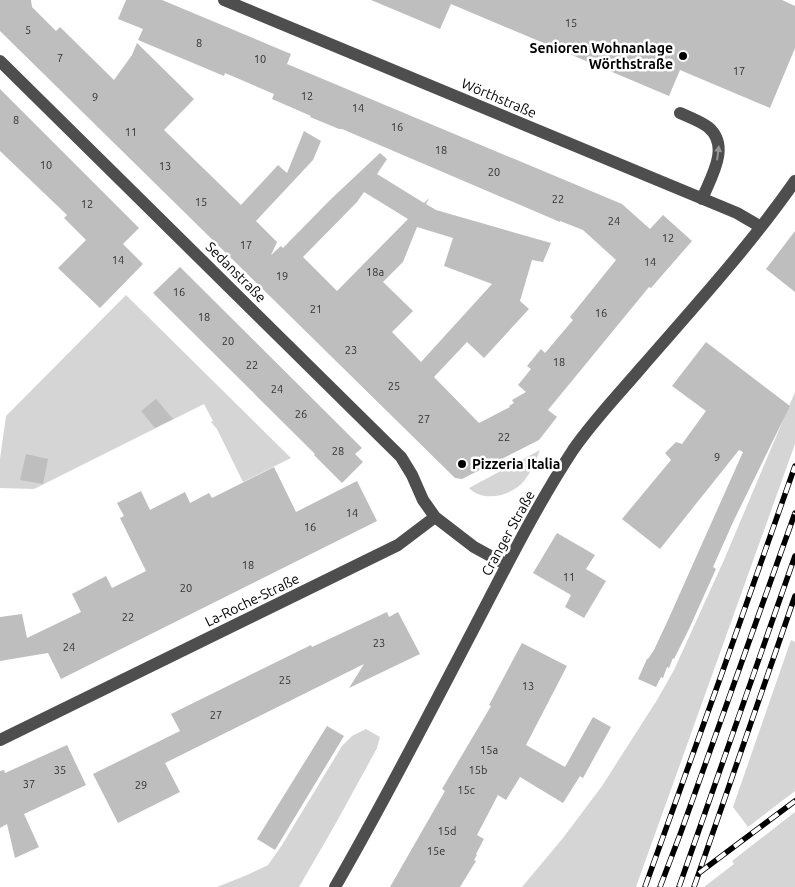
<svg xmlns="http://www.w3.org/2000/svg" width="795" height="887" font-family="Ubuntu,sans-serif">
	<rect width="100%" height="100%" fill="#fff"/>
	<path fill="#d5d5d5" d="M126,295L291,458L243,482L217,429L211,422L213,421L204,404L34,489L0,488V459L6,416Z
		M795,392V444L636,887H522L563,838L602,786L657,700L674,670L724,560Z
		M540,450C536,461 531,472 524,481C512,496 483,503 469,488Z
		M791,640L795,642V791L748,827L733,807Z
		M366,729L380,737L377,748L336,823L299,887H217L247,875L268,865L282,845L342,746L352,736Z
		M795,812V887H704L734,864L732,861Z"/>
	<path fill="#bebebe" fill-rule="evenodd" d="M0,0H31L32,7L56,31L60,27L114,80L132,55L137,43L194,99L164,130L241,205L278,165L287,173L304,131L321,141L313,160L256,221L277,242L271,255L281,246L283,248L330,200L380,153L387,159L377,174L424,203L429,198L426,204L436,210L551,243L543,262L532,260L520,301L529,309L484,358L467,342L434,377L479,423L510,407L509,406L514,403L512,400L526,392L518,385L531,369L527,366L541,349L545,353L573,320L570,317L616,260L583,230L560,221V222L342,129H339L310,117L311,116L272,99L274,94L225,73L224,76L138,40L143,29L118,19L126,0H162L291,54L287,64L622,204L650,229L663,215L692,241L651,288L649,287L548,410L557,417L539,440L462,479L455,478L0,31ZM364,192L408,219L337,291L303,257L357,202ZM417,227L453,238L444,266L492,284L421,362L392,332L413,311L383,282L403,262Z
		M371,0H782L795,6V48L770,108L680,70L669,96L451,4L440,29Z
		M0,89L139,228L123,244L143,264L100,308L58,268L86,240L64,218L67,215L0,151Z
		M795,231V292L766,269Z
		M180,267L362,448L355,454L363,462L342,483L314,455L315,454L153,293Z
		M706,342L790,406L734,520L713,567L716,569L689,629L674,659L673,658L669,668L667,667L663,678L661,677L656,687L638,679L647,659H648L654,650L668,620L743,452L739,450L660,549L622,519L671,460L665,453L676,442L682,444L706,411L672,386Z
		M156,399L173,419L155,428L141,411Z
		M26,454L48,459L43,484L20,480Z
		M274,467L296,512L357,481L377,521L61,679L48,653L0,661V617L22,614L27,638L81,612L72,594L106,576L112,588L146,571L120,518L124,516L117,503L141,491L150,510L185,492L190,503L209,493L212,498Z
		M557,533L595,555L586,569L606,581L584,618L565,607L571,595L533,573Z
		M387,612L389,617L398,612L420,654L349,688L364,664L165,763L180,792L118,823L93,774L180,731L171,714L311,645L312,647Z
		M522,643L567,666L526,745L565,767L593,717L611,727L583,778L578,775L580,776L563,803L520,777L506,800L498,795L477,835L484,839L476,854L477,855L474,860L476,861L460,887H390L445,791L442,789L491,706L489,705Z
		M327,726L344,736L275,850L257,839Z
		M67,745L86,785L24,814L39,847L15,858L7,824L0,828V771L4,770L5,773Z"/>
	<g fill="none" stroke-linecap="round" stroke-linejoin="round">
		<path stroke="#4e4e4e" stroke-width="12" d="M224,0L737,213L761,227
			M0,61L401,457L412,475L423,500L435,517L474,547L507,565
			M680,113C689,117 700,121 708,127C731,146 711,177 702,199
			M0,740L398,545L435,517
			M335,887C383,804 427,718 472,632C504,571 535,508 573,450C593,421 618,395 641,368C694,307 749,247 795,181"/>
		<defs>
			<path id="rail" d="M699,873L795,801
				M645,887L722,673L795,466
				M660,887L681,832L795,513
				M679,887L795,556
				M694,887L795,596"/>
		</defs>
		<use href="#rail" stroke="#000" stroke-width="5.5"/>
		<use href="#rail" stroke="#fff" stroke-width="4" stroke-dasharray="11" stroke-linecap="butt"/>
	</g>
	<defs><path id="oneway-solid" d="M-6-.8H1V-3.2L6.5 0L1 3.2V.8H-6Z" transform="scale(1.25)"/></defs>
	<use fill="#959595" href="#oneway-solid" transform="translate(718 153) rotate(-83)"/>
	<g fill="#000" stroke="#fff" stroke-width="2">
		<circle cx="683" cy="56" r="5"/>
		<circle cx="462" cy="464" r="5"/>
	</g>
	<g text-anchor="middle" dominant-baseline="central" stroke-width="5" stroke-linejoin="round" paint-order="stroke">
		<g font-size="11" fill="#303030">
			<text x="571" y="23">15</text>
			<text x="28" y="30">5</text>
			<text x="199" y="43">8</text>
			<text x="60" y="58">7</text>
			<text x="260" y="59">10</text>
			<text x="739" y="71">17</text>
			<text x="307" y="96">12</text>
			<text x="95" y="97">9</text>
			<text x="358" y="108">14</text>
			<text x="16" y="120">8</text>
			<text x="397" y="127">16</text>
			<text x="131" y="132">11</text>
			<text x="441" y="150">18</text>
			<text x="46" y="165">10</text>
			<text x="165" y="166">13</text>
			<text x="494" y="172">20</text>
			<text x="558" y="199">22</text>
			<text x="201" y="202">15</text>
			<text x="87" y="204">12</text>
			<text x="614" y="221">24</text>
			<text x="668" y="238">12</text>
			<text x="246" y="245">17</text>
			<text x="118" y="260">14</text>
			<text x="650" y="262">14</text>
			<text x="375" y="272">18a</text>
			<text x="282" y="276">19</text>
			<text x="179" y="292">16</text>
			<text x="316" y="309">21</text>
			<text x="601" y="313">16</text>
			<text x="204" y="317">18</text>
			<text x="228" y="341">20</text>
			<text x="351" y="350">23</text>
			<text x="559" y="362">18</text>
			<text x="252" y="365">22</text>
			<text x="394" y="386">25</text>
			<text x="277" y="389">24</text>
			<text x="301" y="414">26</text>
			<text x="424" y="419">27</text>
			<text x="504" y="437">22</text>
			<text x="338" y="451">28</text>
			<text x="717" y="457">9</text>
			<text x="352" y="513">14</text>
			<text x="310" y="527">16</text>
			<text x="248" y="565">18</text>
			<text x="569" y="577">11</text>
			<text x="186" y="588">20</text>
			<text x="128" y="617">22</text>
			<text x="379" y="643">23</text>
			<text x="69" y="647">24</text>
			<text x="285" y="680">25</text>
			<text x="528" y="686">13</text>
			<text x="216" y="715">27</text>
			<text x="489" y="750">15a</text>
			<text x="60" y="770">35</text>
			<text x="478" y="770">15b</text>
			<text x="29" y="784">37</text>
			<text x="141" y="785">29</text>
			<text x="466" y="790">15c</text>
			<text x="447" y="831">15d</text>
			<text x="436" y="851">15e</text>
		</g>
		<g font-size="14" font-weight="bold" fill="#000" stroke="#fff" text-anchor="end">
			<text x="673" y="48">Senioren Wohnanlage<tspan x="673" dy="16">Wörthstraße</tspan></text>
			<text x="472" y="464" text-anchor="start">Pizzeria Italia</text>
		</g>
		<g font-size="14" fill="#000" stroke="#fff">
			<text transform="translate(499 98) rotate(23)">Wörthstraße</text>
			<text transform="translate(236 272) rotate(45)">Sedanstraße</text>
			<text transform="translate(508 533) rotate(-61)">Cranger Straße</text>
			<text transform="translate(252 600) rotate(-26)">La-Roche-Straße</text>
		</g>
	</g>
</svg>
